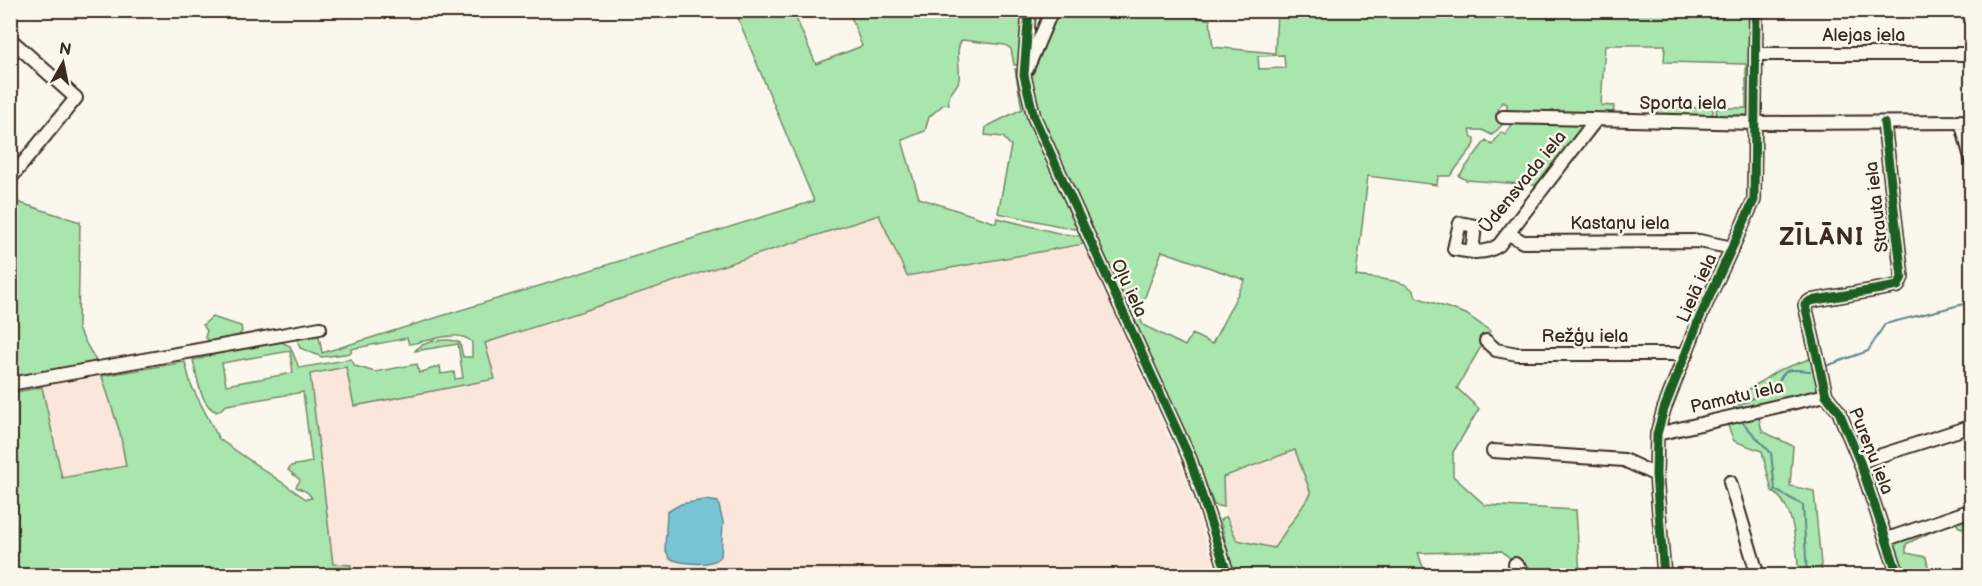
<svg xmlns="http://www.w3.org/2000/svg" width="1982" height="586" font-family="'Balsamiq Sans',sans-serif">
	<rect width="100%" height="100%" fill="#fbf7ec"/>
	<filter id="ink" filterUnits="userSpaceOnUse"><feTurbulence type="fractalNoise" baseFrequency=".0167" numOctaves="2"/><feDisplacementMap in="SourceGraphic" scale="12" xChannelSelector="R" yChannelSelector="G"/><feConvolveMatrix kernelMatrix="1 2 1 2 8 2 1 2 1" color-interpolation-filters="sRGB"/></filter>
	<g filter="url(#ink)">
		<path fill="#fbe6dc" d="M880,214L907,276L1083,244L1183,469L1217,575H355L351,565L333,564L310,374L346,367L354,406L494,379L485,343Z
			M102,376L120,433L126,466L62,478L42,387Z
			M1295,449L1311,494L1274,548L1237,540L1224,507L1222,477Z"/>
		<path fill="#a8e6ae" stroke="#728866" stroke-width="1.5" fill-rule="evenodd" d="M735,11H793L816,64L862,46L849,11H1023L1020,65H1014L1011,49L1005,45L962,40C954,50 961,66 959,79C958,90 946,91 949,105L944,104L929,117L925,131L902,140L919,198L996,223L997,218L1062,234L1081,236L1083,244L907,276L879,215L485,343L495,379L354,406L346,367L310,374L333,564L351,565L349,575L11,576V393L42,387L62,478L126,466L120,433L102,376L185,362L191,385L219,439L306,499L312,498L307,492L296,487L300,480L288,470L291,466L312,462L303,392L227,405L217,412C200,406 197,376 193,360L204,358L206,353L275,339L290,346L299,368L351,359L355,366L375,372L417,364L419,373L440,366L441,374L454,372L455,379L463,378L458,344L415,351C421,341 450,337 460,343L463,357H472V342C456,328 428,342 409,344L407,338L351,349V353L322,357L300,348L297,339L319,336L322,353L814,201ZM290,351L293,373L226,385L222,363Z
			M1055,11H1181V13L1210,20L1213,47L1275,53L1277,11H1753L1749,115L1722,116L1716,113L1717,108H1746V64L1664,62L1665,45H1605L1601,105L1614,106L1613,115L1507,112V104L1502,102L1498,110L1502,125L1492,135L1482,130H1470L1472,137L1475,138V144L1450,176H1438L1437,185L1368,176L1356,276C1373,279 1413,278 1416,297L1466,314L1490,331L1457,388L1479,409L1453,452V476L1485,505L1576,510L1580,575H1528L1502,551L1418,553L1426,575H1234L1220,520L1226,516L1237,540L1274,548L1311,494L1295,450L1223,477L1224,507L1214,505L1193,451L1133,321L1140,317L1143,325L1185,346L1192,334L1212,344L1245,280L1162,251L1139,313L1132,317L1039,116L1031,84V69ZM1284,55L1285,68L1259,69L1258,56Z
			M1015,69L1020,70L1028,117L1077,227L1074,229L998,213L1011,146L1003,137L985,135L986,127L1022,109Z
			M1657,107L1713,108V113L1709,117L1657,118Z
			M1513,124L1586,125L1536,185L1466,180L1459,176L1486,140L1492,145L1501,132L1505,135Z
			M11,200L80,222L78,329L97,363L11,379Z
			M212,317L241,326L242,331L238,337L212,343L205,337L207,331L203,325Z
			M1812,358L1819,387L1814,393L1734,412L1733,400L1777,371Z
			M1758,414L1762,431L1793,446L1790,486L1814,491L1822,575H1799C1796,550 1796,505 1772,491L1762,451L1734,441L1726,421Z
			M1971,514V530L1959,527L1954,521L1906,544V553L1926,557L1928,566L1925,575H1901L1893,544L1895,541Z"/>
		<path fill="#78c6d5" stroke="#60888c" stroke-width="1.5" d="M705,500L718,502L723,522L721,556C712,568 682,563 670,559L665,549L667,512L681,504Z"/>
		<g fill="none" stroke-linecap="round" stroke-linejoin="round">
			<path stroke="#60888c" stroke-width="2" d="M1826,366L1868,351L1885,324L1972,302
				M1739,405L1777,386C1785,365 1790,370 1810,371
				M1743,423L1771,453L1775,490L1803,505L1807,576"/>
			<defs>
				<path id="minor" d="M1029,10L1024,75L1034,117L1190,459L1228,576
					M10,39L76,98L10,179
					M1757,54H1972
					M1027,69L1052,10
					M1503,117L1756,123L1972,122
					M1961,121L1972,162
					M1884,123L1902,277L1898,286L1810,301L1805,305L1826,395L1839,412L1860,462L1898,575
					M1509,234L1523,242L1699,241L1733,248
					M1472,252L1475,226L1460,223L1454,249C1470,252 1485,255 1499,245L1595,121
					M1486,341L1496,350L1517,354H1687
					M10,384L320,328
					M1657,434L1826,395
					M1493,451L1624,460L1656,475
					M1860,462L1972,426
					M1730,482L1758,576
					M1887,539L1972,510
					M1515,564L1527,576
					M1664,576L1656,475L1657,434L1664,409L1700,317L1754,200L1756,10"/>
			</defs>
			<use href="#minor" stroke="#3b2a1e" stroke-width="16"/>
			<use href="#minor" stroke="#fbf7ec" stroke-width="12"/>
			<defs>
				<path id="cycleway" d="M1029,10L1024,75L1034,117L1190,459L1228,576
					M1884,123L1902,277L1898,286L1810,301L1805,305L1826,395L1839,412L1860,462L1898,575
					M1664,576L1656,475L1657,434L1664,409L1700,317L1754,200L1756,10"/>
			</defs>
			<use href="#cycleway" stroke="#fbf7ec" stroke-width="13"/>
			<use href="#cycleway" stroke="#1b5e20" stroke-width="9"/>
		</g>
	</g>
	<g text-anchor="middle" dominant-baseline="central" stroke-width="5" stroke-linejoin="round" paint-order="stroke">
		<g font-size="18" fill="#3b2a1e" stroke="#fbf7ec">
			<text x="1864" y="35">Alejas iela</text>
			<text x="1683" y="103">Sporta iela</text>
			<text transform="translate(1523 182) rotate(-51)">Ūdensvada iela</text>
			<text transform="translate(1877 207) rotate(-97)">Strauta iela</text>
			<text x="1620" y="223">Kastaņu iela</text>
			<text transform="translate(1129 288) rotate(65)">Oļu iela</text>
			<text transform="translate(1697 288) rotate(-66)">Lielā iela</text>
			<text x="1585" y="336">Režģu iela</text>
			<text transform="translate(1737 397) rotate(-13)">Pamatu iela</text>
			<text transform="translate(1871 451) rotate(68)">Pureņu iela</text>
		</g>
		<g font-size="24" font-weight="bold" letter-spacing="1.5" fill="#3b2a1e" stroke="#fbf7ec">
			<text x="1822" y="237">ZĪLĀNI</text>
		</g>
	</g>
	<rect width="1982" height="586" fill="none" stroke="#fbf7ec" stroke-width="36"/>
	<rect x="18" y="18" width="1946" height="550" fill="none" stroke="#3b2a1e" stroke-width="2" filter="url(#ink)"/>
	<g transform="translate(63 63) rotate(9)" stroke="#fbf7ec" stroke-width="4.5" paint-order="stroke">
	<path d="M0-4.5L10 22L0 15L-10 22Z" fill="#3b2a1e"/>
	<text y="-9" font-size="16" font-weight="bold" text-anchor="middle" fill="#3b2a1e">N</text>
	</g>
</svg>
